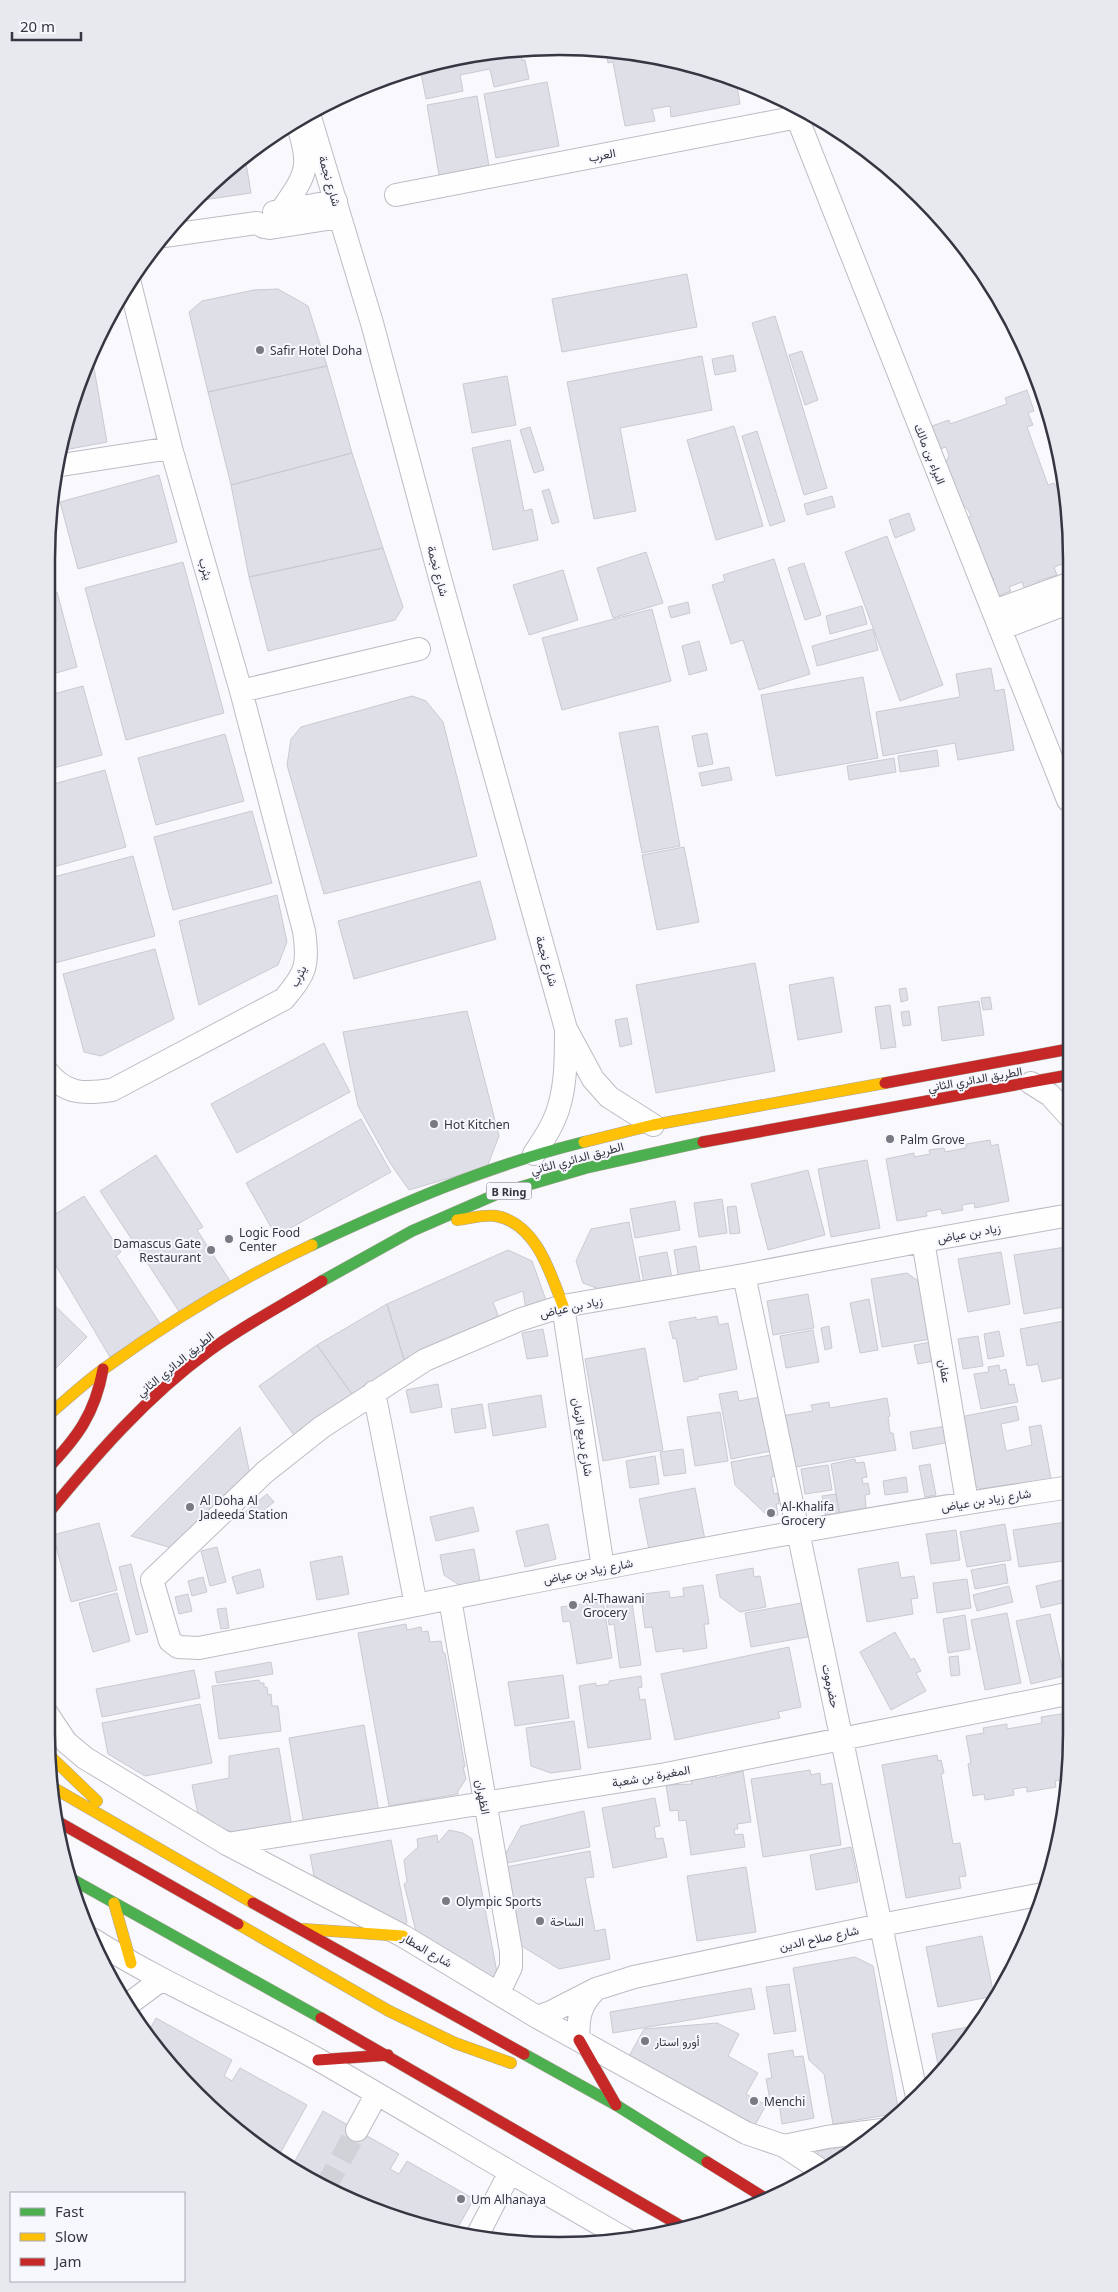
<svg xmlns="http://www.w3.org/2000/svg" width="1118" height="2292" font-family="'Noto Sans',Vazirmatn,sans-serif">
	<rect width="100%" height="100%" fill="#f8f8fd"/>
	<path fill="#dfdfe8" stroke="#cacad2" d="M520,50L522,60H525L529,79L494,87L490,69L460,75L463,91L426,99L420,68L459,56Z
		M606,51L655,56L656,60L660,59V56L736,79L740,104L671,117L670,106L652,109L655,121L625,126L613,62L608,63Z
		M547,82L559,146L496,158L484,94Z
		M477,96L489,166L439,175L427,105Z
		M245,157L251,193L203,200L201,192Z
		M687,274L697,327L562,352L552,299Z
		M278,289L308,306L327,366L208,392L189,312L202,301L254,290Z
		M775,316L827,488L804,495L752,323Z
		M91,351L107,442L59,451L85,363Z
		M802,351L818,400L805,405L789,355Z
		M733,355L736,371L715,375L712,359Z
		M702,356L712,410L620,428L636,511L594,519L567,382Z
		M327,366L352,453L231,485L208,392Z
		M507,376L516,425L472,433L463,384Z
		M1027,390L1034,411L1028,413L1033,425L1027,427L1048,485L1054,483L1067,500L1068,562L1054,567L1057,575L1038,581L1042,593L1028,598L1022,582L1009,587L1011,591L992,599L986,584L994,581L991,573L984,575L964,519L971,516L967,508L961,504L946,462L949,456L946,447L937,450L929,427L949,420L950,424L1007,404L1005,398Z
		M734,426L763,526L716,540L687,440Z
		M530,427L544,470L534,473L520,430Z
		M757,431L785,521L770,526L742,436Z
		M510,440L524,511L532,509L538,540L493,550L472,448Z
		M352,453L383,548L249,577L231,485Z
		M159,475L177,542L78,569L60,502Z
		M549,489L559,522L552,524L542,491Z
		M832,496L835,507L807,515L804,504Z
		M909,513L915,530L895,538L889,520Z
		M887,536L943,685L900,701L845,552Z
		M383,548L403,607L395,620L268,651L249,577Z
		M646,552L663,603L613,618L597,568Z
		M774,559L810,674L759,690L743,640L731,644L712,585L725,581L723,575Z
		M183,562L224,713L126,740L85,588Z
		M804,563L821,615L805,620L788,568Z
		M563,570L578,620L529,635L513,585Z
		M57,592L77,667L46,676V595Z
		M688,602L690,613L671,618L668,607Z
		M862,606L867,624L830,634L826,616Z
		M652,609L671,681L562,710L542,638Z
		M873,629L878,650L817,666L812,646Z
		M699,641L707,670L689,675L682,646Z
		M991,668L995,691L1004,689L1014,750L958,760L955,743L883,756L876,712L960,697L956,674Z
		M863,677L878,758L776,776L761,695Z
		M83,686L102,755L46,770V696Z
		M412,696L426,701L443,722L477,856L324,894L287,765L291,739L301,727Z
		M658,726L680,846L642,853L619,733Z
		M707,733L713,764L698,767L692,736Z
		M225,734L244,801L156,825L138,758Z
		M937,750L939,766L900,772L898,756Z
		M894,758L896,772L849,780L847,766Z
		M729,767L732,780L702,786L699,773Z
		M105,770L126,847L46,869V786Z
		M252,811L272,883L173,910L154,837Z
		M684,847L699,922L657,930L642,855Z
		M133,856L155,936L55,963L46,932V879Z
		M480,881L496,939L354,979L338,921Z
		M277,895L287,942L278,965L199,1005L179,921Z
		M155,949L174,1019L101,1056L84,1052L63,974Z
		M755,963L775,1071L656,1093L636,985Z
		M833,977L842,1032L798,1040L789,985Z
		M906,988L908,1000L901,1002L899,989Z
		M990,997L992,1009L983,1010L981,998Z
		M979,1001L984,1035L942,1041L938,1007Z
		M890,1005L896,1047L881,1049L875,1007Z
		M467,1011L499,1136L487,1167L409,1190L390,1163L358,1106L343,1032Z
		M909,1011L911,1025L903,1026L901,1012Z
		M627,1018L632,1044L620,1047L615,1020Z
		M324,1043L350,1092L237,1153L211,1104Z
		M361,1119L391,1172L276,1236L246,1183Z
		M990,1140L991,1146L998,1144L1009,1201L975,1208L974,1203L962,1205L963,1210L942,1214L941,1209L926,1212L927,1216L897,1221L886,1159L914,1153V1157L930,1154L929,1150L944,1148L945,1152L966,1148V1144Z
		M156,1155L203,1227L197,1230L232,1284L182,1316L100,1191Z
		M867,1160L880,1228L831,1237L818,1169Z
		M808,1170L825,1235L768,1250L751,1184Z
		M46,1194L55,1207L46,1213Z
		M84,1196L121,1252L116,1256L161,1325L110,1357L46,1249V1220Z
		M722,1199L727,1233L699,1237L694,1203Z
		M675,1201L680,1230L635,1238L630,1209Z
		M736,1206L740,1233L730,1234L727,1207Z
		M629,1222L641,1285L607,1292L583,1283L576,1261L591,1229Z
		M696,1246L701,1277L679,1280L674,1250Z
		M1066,1247L1070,1271V1306L1024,1314L1014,1255Z
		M508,1250L532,1261L547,1303L526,1310L523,1291L493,1302L499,1318L406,1366L387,1304Z
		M667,1252L673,1283L645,1289L639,1257Z
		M1001,1252L1010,1304L968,1312L958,1259Z
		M907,1273L921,1283L931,1339L882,1347L871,1279Z
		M808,1294L814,1328L773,1335L767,1301Z
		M46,1297L87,1337L53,1371L52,1370L46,1376Z
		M869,1299L878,1350L860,1353L850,1303Z
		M387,1304L406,1366L356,1400L317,1345Z
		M717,1316L719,1325L728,1323L737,1369L698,1377V1379L684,1382L676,1338L673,1339L669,1322L696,1317V1320Z
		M1070,1320V1376L1042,1382L1038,1364L1027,1366L1020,1329Z
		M829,1326L832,1348L825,1350L821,1328Z
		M543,1329L548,1356L527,1359L522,1333Z
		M813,1330L819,1362L786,1368L780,1336Z
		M999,1331L1004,1356L988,1359L984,1334Z
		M978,1336L983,1366L963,1369L958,1339Z
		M937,1341L940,1360L918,1364L914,1345Z
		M317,1345L356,1400L298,1441L259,1386Z
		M645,1348L663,1450L603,1461L585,1359Z
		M999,1365L1000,1371L1006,1369L1009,1385L1014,1384L1018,1402L981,1409L974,1374L989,1372L988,1367Z
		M438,1384L442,1407L411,1413L406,1390Z
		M737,1391L739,1401L760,1397L771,1451L731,1459L719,1394Z
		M541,1395L546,1427L493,1436L488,1404Z
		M887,1398L890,1416L888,1417L890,1433H893L896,1450L790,1468L781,1416L813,1411L811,1405L829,1402L830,1408Z
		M482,1404L486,1428L455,1433L451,1409Z
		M1016,1406L1019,1420L1001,1424L1006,1451L1032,1445L1029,1427L1041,1425L1052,1484L991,1496L974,1485L960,1417Z
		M720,1412L728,1461L695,1466L687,1417Z
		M947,1426L950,1442L913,1449L910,1432Z
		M240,1427L251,1479L175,1549L131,1536Z
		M683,1449L686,1473L664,1476L660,1452Z
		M771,1455L775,1476L771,1477L774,1494L778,1493L779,1504H776L778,1515L769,1517L735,1485L731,1462Z
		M655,1456L659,1484L630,1488L626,1461Z
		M855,1459L856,1463L864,1462L867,1477L862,1478L863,1484L868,1483L870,1494L865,1495L867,1520L840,1517L831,1464Z
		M930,1464L936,1495L925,1497L919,1466Z
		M828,1465L832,1490L805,1494L801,1469Z
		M906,1477L908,1492L885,1495L883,1481Z
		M695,1488L706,1545L650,1555L639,1499Z
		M267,1494L274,1502L252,1520L245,1512Z
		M836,1494L840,1516L826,1518L822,1496Z
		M473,1507L479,1531L436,1541L430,1517Z
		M1066,1522L1071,1560L1019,1567L1013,1530Z
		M99,1523L117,1590L71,1602L53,1535Z
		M548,1524L556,1559L525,1567L516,1531Z
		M1005,1524L1011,1560L967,1567L960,1532Z
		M956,1530L960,1560L931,1564L926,1534Z
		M217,1547L226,1582L210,1586L201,1551Z
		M474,1549L480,1581L459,1585L444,1575L440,1555Z
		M342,1556L349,1594L317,1600L310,1562Z
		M898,1562L901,1578L914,1576L918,1598L911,1599L913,1614L867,1622L858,1569Z
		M131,1564L148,1632L136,1635L119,1567Z
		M1005,1564L1008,1583L975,1589L971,1570Z
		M753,1568L754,1577L760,1576L766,1607L740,1612L720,1597L716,1575Z
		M260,1569L264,1587L237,1594L232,1577Z
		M203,1577L207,1592L192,1596L188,1581Z
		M1071,1578V1601L1041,1608L1036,1586Z
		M967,1579L971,1608L937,1613L933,1583Z
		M703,1585L709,1624H704L707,1648L683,1652V1648L656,1652L652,1627L645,1628L642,1605L645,1604L643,1594L669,1591L670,1598L684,1596L683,1588Z
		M1009,1586L1013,1602L977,1611L973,1595Z
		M117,1593L130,1641L93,1652L79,1603Z
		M188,1594L192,1611L179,1614L175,1597Z
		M631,1595L641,1665L620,1668L614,1624L609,1625L606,1599Z
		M603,1601L612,1658L577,1664L570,1621L563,1622L561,1607Z
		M807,1602L813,1636L751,1647L745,1613Z
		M226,1608L229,1628L221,1629L217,1609Z
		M1007,1613L1021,1683L985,1690L971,1620Z
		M1050,1614L1064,1676L1031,1684L1016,1621Z
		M965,1615L970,1649L948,1653L943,1619Z
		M406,1624L407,1630L421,1627L422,1632L428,1631L430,1642L441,1641L443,1653H445L465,1767H463L466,1779L458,1791V1794L389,1806L358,1633Z
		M1071,1631V1661L1066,1632Z
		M895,1632L911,1660L914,1658L921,1671L916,1673L926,1691L891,1710L860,1652Z
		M789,1647L801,1707L778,1712L780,1718L675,1740L661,1674Z
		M958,1656L960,1675L951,1676L949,1657Z
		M271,1662L273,1674L217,1683L215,1672Z
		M194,1670L200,1698L102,1717L96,1689Z
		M563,1675L569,1718L515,1726L508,1682Z
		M641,1676L642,1687L638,1688L640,1700L645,1699L651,1739L588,1748L579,1686L596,1683V1686L609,1684V1681Z
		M259,1680L260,1683H264V1687H267L268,1695L271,1694L272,1706H278L281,1731L219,1739L212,1686Z
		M200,1704L212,1763L145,1776L108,1754L102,1723Z
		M1067,1713L1068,1719H1072V1733L1067,1779L1055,1781L1056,1787L1027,1792V1787L1013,1789L1014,1795L985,1800L984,1794L973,1796L968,1764L971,1763L966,1736L984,1733L983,1728L1007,1724V1729L1042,1723L1041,1717Z
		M574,1721L581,1769L551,1773L531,1766L526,1728Z
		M364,1725L379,1812L304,1825L289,1738Z
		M279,1748L291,1822L234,1832L200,1824L192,1785L229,1778V1756Z
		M937,1755L938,1761L941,1760L944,1773L941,1774L953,1844L960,1843L966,1876L959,1877L961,1888L906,1898L882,1765Z
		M810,1770L811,1775L820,1773L821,1785L832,1783L841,1845L763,1857L751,1779Z
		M743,1771L751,1822L737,1824L738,1829H734L735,1835L743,1834L745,1847L691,1855L686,1820L679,1821L678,1810L670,1811L666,1785L692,1784L691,1779L716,1775V1778Z
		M655,1798L660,1826L654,1827L656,1839L663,1838L667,1857L613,1868L602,1808Z
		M584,1811L590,1847L507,1863L506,1853L521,1826Z
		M449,1830L463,1833L472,1839L498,1978L482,1977L417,1935L404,1884L407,1882L404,1860L418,1847L417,1839L437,1835L438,1843Z
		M391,1840L407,1922L402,1930L314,1876L310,1855Z
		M851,1847L858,1882L816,1890L810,1855Z
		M590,1851L594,1877L585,1878L595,1931L605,1929L610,1959L559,1969L520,1945L506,1867Z
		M746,1867L756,1932L697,1941L687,1876Z
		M982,1936L994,1996L938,2007L926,1947Z
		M855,1957L873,1966L899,2113L833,2124L824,2074L809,2060L793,1968Z
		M789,1984L796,2031L774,2034L766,1987Z
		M751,1988L755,2009L613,2033L610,2012Z
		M156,2018L232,2060L224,2076L232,2081L240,2068L307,2105L277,2159L221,2118L152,2045L146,2036Z
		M717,2023L739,2034L728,2056L758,2073L746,2094L766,2105L754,2127L628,2058L644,2029Z
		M973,2026L974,2032L940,2075L932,2034Z
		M793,2050L794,2057L803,2056L814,2118L782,2124L779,2103L771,2105L766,2079L772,2078L768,2054Z
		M323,2111L399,2154L390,2169L399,2174L407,2161L474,2199L454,2234L378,2211L379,2209L366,2201L363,2207L302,2177L291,2168Z
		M867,2143L829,2166L819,2160L817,2151Z"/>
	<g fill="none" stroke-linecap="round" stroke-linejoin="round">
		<path stroke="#d1d1d8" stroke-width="22" stroke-dasharray="22 11" stroke-linecap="butt" d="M325,2188L357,2130"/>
		<defs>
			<path id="street" d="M793,107L1068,800
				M309,114L372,323L440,578L566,1029L593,1079L609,1097L653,1125
				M396,195L808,115
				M281,211C308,172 311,168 297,122
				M274,212L336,201
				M164,236L257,223L264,227L270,228L340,217
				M55,466L171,448
				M994,611L1068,584
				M1000,629L1068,603
				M241,691L419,649
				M46,1070C65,1095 84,1094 112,1090L284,999C306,973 309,965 304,931L241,691L171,448L129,280
				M1031,1083L1050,1095L1070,1117
				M534,1154C541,1143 549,1132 554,1120C566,1094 566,1061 566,1032
				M1070,1215L923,1241L744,1275L563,1306L519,1320L425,1360L322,1427L265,1472L152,1580L170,1641L178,1647L199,1648C489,1591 779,1530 1071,1487
				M923,1241L967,1502
				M744,1275L917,2097
				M563,1306L603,1568
				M374,1392L416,1605
				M450,1599L511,1951V1967L499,1992
				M46,1712L66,1742L85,1758L227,1844L403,1936L537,2017L746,2133L784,2146L822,2171
				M227,1844L666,1774L1072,1693
				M92,1939C165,1985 244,2018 319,2060C423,2120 525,2182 629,2241
				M126,2006L161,1980
				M537,2017L551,2012L596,1989L634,1977L881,1925L1043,1894
				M579,2040C577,2019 580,2005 595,1990
				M357,2130L376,2095
				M784,2146L827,2137L882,2130
				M476,2238L509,2174"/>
			<path id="fast" d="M312,1245C400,1204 489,1165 584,1142
				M322,1281L412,1231L497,1194L586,1168L703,1142
				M68,1877L321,2018
				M524,2054L616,2105L707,2162"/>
			<path id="slow" d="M584,1142L653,1125L885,1083
				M457,1220C469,1219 484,1214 496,1216C536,1223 551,1274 563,1306
				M46,1417C65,1401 84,1383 105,1368C170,1321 239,1279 312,1245
				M48,1754L97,1801
				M52,1787L253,1903
				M114,1903L131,1963
				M238,1924L389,2011L455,2043L511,2063
				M303,1929L403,1936"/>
			<path id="jam" d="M885,1083L1069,1049
				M703,1142L1069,1075
				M46,1470C77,1438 95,1414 103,1369
				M46,1516C95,1456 146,1397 209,1351C244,1325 285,1304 322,1281
				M55,1820L238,1924
				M253,1903L524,2054
				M321,2018L686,2229
				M579,2040L616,2105
				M318,2060L388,2055
				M707,2162L768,2200"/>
		</defs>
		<use href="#street" stroke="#bcbcc4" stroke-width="24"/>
		<use href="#fast" stroke="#aaa499" stroke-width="12"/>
		<use href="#slow" stroke="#aaa499" stroke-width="12"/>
		<use href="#jam" stroke="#aaa499" stroke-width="12"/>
		<use href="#street" stroke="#fefeff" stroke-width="22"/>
		<use href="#fast" stroke="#4caf50" stroke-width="11"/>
		<use href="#slow" stroke="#ffc107" stroke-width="11"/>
		<use href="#jam" stroke="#c62828" stroke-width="11"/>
	</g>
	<g fill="#7a7a83" stroke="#f7f7fe" stroke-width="2">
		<circle cx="260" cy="350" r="5"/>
		<circle cx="434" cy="1124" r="5"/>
		<circle cx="890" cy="1139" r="5"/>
		<circle cx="229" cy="1239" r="5"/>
		<circle cx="211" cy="1250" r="5"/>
		<circle cx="190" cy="1507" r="5"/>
		<circle cx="771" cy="1513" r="5"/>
		<circle cx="573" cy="1605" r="5"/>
		<circle cx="446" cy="1901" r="5"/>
		<circle cx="540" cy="1921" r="5"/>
		<circle cx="645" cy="2041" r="5"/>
		<circle cx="754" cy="2101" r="5"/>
		<circle cx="461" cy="2199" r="5"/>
	</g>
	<g text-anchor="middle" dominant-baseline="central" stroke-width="4" stroke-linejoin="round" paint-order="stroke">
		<rect fill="#f7f7fe" stroke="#70707a" stroke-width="1" x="486.5" y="1182.5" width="45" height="17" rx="4"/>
		<g font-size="11" font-weight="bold" fill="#363642">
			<text x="509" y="1191">B Ring</text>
		</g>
		<g font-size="12" fill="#363642" stroke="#f7f7fe">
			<text transform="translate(602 155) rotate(-11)">العرب</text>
			<text transform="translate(330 181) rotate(74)">شارع نجمة</text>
			<text transform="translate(930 454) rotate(68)">البراء بن مالك</text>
			<text transform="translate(206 569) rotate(74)">يثرب</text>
			<text transform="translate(438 571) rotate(75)">شارع نجمة</text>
			<text transform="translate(547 961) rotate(74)">شارع نجمة</text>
			<text transform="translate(298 976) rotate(-63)">يثرب</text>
			<text transform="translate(975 1079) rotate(-10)">الطريق الدائري الثاني</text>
			<text transform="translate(577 1158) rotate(-15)">الطريق الدائري الثاني</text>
			<text transform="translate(969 1233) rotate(-10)">زياد بن عياض</text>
			<text transform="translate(571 1307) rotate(-12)">زياد بن عياض</text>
			<text transform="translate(175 1364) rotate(-39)">الطريق الدائري الثاني</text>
			<text transform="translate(945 1371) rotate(80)">عفان</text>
			<text transform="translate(583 1437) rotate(81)">شارع بديع الزمان</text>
			<text transform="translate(986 1500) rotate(-9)">شارع زياد بن عياض</text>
			<text transform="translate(588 1571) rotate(-11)">شارع زياد بن عياض</text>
			<text transform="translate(831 1686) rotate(78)">حضرموت</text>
			<text transform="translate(651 1776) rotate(-10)">المغيرة بن شعبة</text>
			<text transform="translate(483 1797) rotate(80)">الظهران</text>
			<text transform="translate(819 1938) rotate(-12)">شارع صلاح الدين</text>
			<text transform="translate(427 1950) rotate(30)">شارع المطار</text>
		</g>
		<g font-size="12" fill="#363642" stroke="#f7f7fe" text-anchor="start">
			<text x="270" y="350">Safir Hotel Doha</text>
			<text x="444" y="1124">Hot Kitchen</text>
			<text x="900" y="1139">Palm Grove</text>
			<text x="239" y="1232">Logic Food<tspan x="239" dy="14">Center</tspan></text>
			<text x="201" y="1243" text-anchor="end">Damascus Gate<tspan x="201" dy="14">Restaurant</tspan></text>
			<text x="200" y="1500">Al Doha Al<tspan x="200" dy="14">Jadeeda Station</tspan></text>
			<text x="781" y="1506">Al-Khalifa<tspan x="781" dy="14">Grocery</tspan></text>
			<text x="583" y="1598">Al-Thawani<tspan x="583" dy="14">Grocery</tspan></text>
			<text x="456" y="1901">Olympic Sports</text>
			<text x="550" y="1921">الساحة</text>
			<text x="655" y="2041">أورو استار</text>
			<text x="764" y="2101">Menchi</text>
			<text x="471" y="2199">Um Alhanaya</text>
		</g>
	</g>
	<path d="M0 0H1118V2292H0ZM559 55H559A504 504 0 0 1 1063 559V1733A504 504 0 0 1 559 2237H559A504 504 0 0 1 55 1733V559A504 504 0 0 1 559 55Z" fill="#e8e8ef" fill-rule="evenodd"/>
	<path fill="none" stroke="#363642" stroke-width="2.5" d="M559 55H559A504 504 0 0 1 1063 559V1733A504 504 0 0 1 559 2237H559A504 504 0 0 1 55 1733V559A504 504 0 0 1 559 55Z"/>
	<rect x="10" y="2192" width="175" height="90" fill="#f7f7fe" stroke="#aaaab3"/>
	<rect x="20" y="2208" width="25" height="8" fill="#4caf50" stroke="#aaaab3"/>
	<text x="55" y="2217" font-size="15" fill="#363642">Fast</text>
	<rect x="20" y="2233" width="25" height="8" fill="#ffc107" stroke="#aaaab3"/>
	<text x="55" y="2242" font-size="15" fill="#363642">Slow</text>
	<rect x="20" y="2258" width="25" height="8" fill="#c62828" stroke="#aaaab3"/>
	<text x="55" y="2267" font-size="15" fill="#363642">Jam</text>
	<path d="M12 32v8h69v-8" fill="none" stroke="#363642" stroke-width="2.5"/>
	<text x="20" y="32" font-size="15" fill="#363642" stroke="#f7f7fe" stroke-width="4" paint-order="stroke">20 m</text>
</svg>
